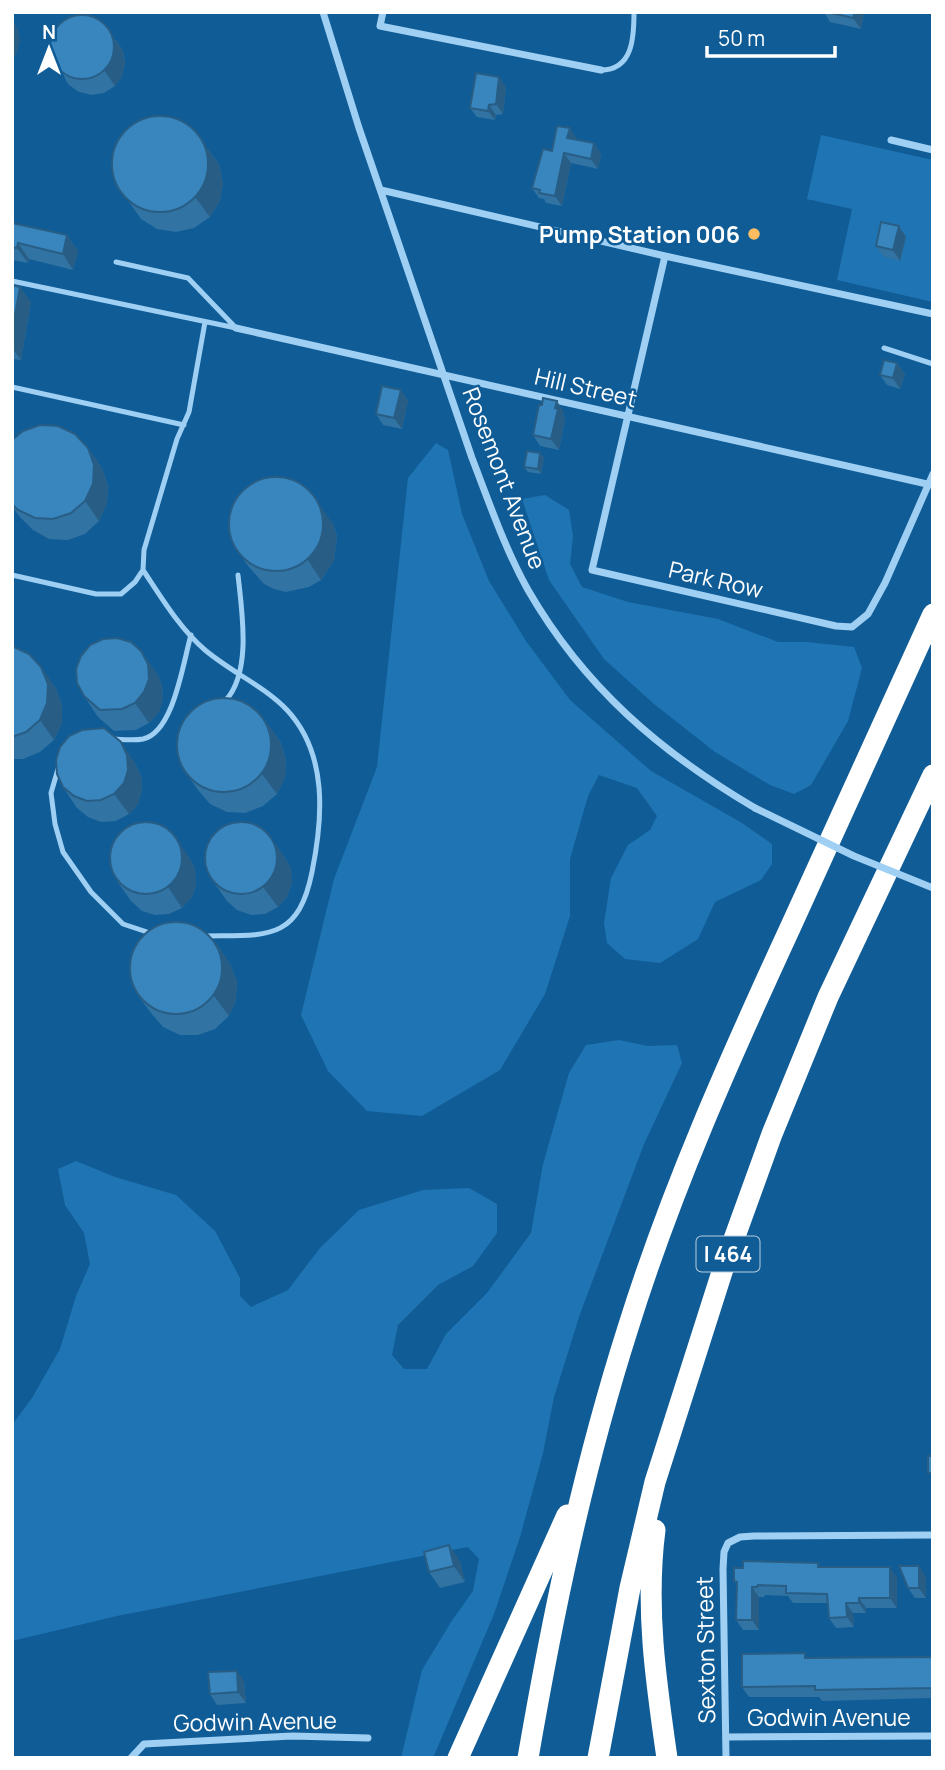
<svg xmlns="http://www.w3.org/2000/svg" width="945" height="1770" font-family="Manrope,sans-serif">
	<rect width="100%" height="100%" fill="#105c96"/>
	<path fill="#1f75b3" d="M821,135L933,160V302L837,280L852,209L807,199Z
		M436,443L448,450L462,514L489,581L526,641L570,700L651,771L742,823L772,844V864L761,880L715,902L698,939L660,963L625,959L607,943L604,923L611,878L628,845L650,830L657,816L637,788L599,775L588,796L570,859V916L545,994L500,1070L422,1116L367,1111L328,1071L301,1015L334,879L377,767L408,478Z
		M545,495L569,510L573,536L570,564L582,587L628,602L718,619L778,642H807L854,647L862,668L848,721L811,785L794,794L770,785L715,752L654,704L604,659L549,580L522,499Z
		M619,1040L648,1046L677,1045L682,1063L644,1144L580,1314L554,1397L543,1453L520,1537L494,1614L433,1758H401L422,1670L451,1622L473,1591L479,1559L468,1547L117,1616L12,1641V1425L32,1398L60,1349L76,1296L90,1264L84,1233L65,1205L58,1169L76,1161L115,1177L176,1195L215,1231L240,1278V1296L251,1307L288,1290L320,1248L359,1210L423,1190L469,1188L497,1204V1233L473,1266L438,1285L398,1325L392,1355L404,1369H427L446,1334L487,1293L531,1233L543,1164L569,1073L586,1045Z"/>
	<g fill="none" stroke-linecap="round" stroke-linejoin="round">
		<path stroke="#9fd0f4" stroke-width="5" d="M601,70C633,70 634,37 634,12
			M116,262L188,278L236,328
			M12,281L236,328
			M884,348L933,364
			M12,387L184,425
			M143,570C161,597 180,629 205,650C231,672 264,686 287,710C328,754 323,818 312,872C298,942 266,935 205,936
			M12,575L96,594H121L135,582L143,570L144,550L177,439L189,412L205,322
			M225,701C252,673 242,612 238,575
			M110,739C120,739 133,741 143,739C174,732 183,662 191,635
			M58,769L51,793L55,824L63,852L91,892L123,924L153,934"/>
		<path stroke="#9fd0f4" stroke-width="7" d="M323,12L359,128L472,458C489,502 505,549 528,590C584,687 660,752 755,808
			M383,12L380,26L601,70
			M891,140L933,150
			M381,190L665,256L933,314
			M665,256L592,570L836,626L852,627L868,614L885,583L933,474
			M236,328L927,484
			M726,1737L933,1736
			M131,1758L144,1744L292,1736L368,1738
			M726,1758L723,1569L724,1552L728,1543L740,1537L754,1536L933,1535"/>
		<path stroke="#fff" stroke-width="21" d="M655,1530C645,1607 656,1682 667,1758
			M458,1758L567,1515
			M528,1758C553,1613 583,1469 628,1328C671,1190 730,1058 791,926C838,822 885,718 933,614
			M598,1758L630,1588L655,1482L722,1272L772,1134L828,997L933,775"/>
		<path stroke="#9fd0f4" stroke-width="7" d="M755,808L854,856L933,888"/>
	</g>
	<path fill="#3173a3" d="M824,12H864L861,29L830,22Z
		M116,40L123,51L125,63L122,76L115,86L104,93L92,95L79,92L69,85L58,69Z
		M506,87L503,114L496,115L495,120L477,117L470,108Z
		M577,139L576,140L594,143L601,154L598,169L571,163L562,206L546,203L544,199L539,198L532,188L552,151Z
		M208,149L219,164L223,183L220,201L210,217L194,228L176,232L157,229L141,219L116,183Z
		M12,223L67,235L78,251L73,270L29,259L28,263L12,260Z
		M899,226L906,237L900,261L883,256L876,246Z
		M12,285L31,302L21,360L12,359Z
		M897,363L905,374L900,389L887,385L880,375Z
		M408,400L402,429L383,425L376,414Z
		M564,412L563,416L565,419L559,450L540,446L533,435Z
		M12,440L88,448L102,468L108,486L107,504L99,521L85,534L68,540L49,539L33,530L20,517L12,506Z
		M540,453L544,458L541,474L528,472L524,467Z
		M333,524L337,536L334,561L321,580L309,587L286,592L274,589L264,584L248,566L234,545Z
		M12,646L56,688L62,705V723L54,740L40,752L23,759H12Z
		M156,672L162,685L163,699L159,712L149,723L136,730L114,731L98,717L84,696Z
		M265,721L280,741L286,759L285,777L277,794L263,806L245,813L227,812L210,804L198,790L183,769Z
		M135,763L141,776L142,790L138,804L129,814L116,821L101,822L88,817L77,808L63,787Z
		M284,856L291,869L292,883L287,897L278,907L265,914L251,915L237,910L227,901L212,880Z
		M189,857L195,869L196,884L192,897L182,908L169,914L155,915L142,911L131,901L117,881Z
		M216,943L230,964L237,981L236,1000L229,1016L215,1029L198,1035H180L163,1027L151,1013L136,993Z
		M460,1561L465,1582L440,1588L429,1572Z
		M821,1567L897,1577V1608H866V1613H853L854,1627L836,1628L829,1618L828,1603H793L788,1596L765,1595L764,1597H759V1630H743L736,1620L737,1585L734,1581Z
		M926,1577V1598H915L908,1588Z
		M933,1657V1698L822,1701L819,1697H749L742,1687L808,1658Z
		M244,1681L246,1703L217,1705L210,1694Z"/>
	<path fill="#285e85" d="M855,12H864L861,29L853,18Z
		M12,20L18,29L20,41L17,53L12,60Z
		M105,25L123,51L125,63L122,76L115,86L104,70Z
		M499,77L506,87L503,114L496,104Z
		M489,105L496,115L495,120L488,111Z
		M570,128L577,139L575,148L567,138Z
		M594,143L601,154L598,169L591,159Z
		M204,144L219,164L223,183L220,201L210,217L195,197Z
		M564,153L571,163L562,206L555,196Z
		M899,226L906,237L900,261L893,250Z
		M67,235L78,251L73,270L63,254Z
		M18,243L29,259L28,263L17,248Z
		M20,287L31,302L21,360L12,348V331Z
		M897,363L905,374L900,389L893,378Z
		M401,390L408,400L402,429L394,418Z
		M557,401L564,412L563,416L565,419L559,450L551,439Z
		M88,448L102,468L108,486L107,504L99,521L85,501Z
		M540,453L544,458L541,474L538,469Z
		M318,503L333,524L337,536L334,561L321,580L307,559Z
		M141,651L156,672L162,685L163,699L159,712L149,723L135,703Z
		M41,667L56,688L62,705V723L54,740L40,720Z
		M265,721L280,741L286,759L285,777L277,794L262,774Z
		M121,742L135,763L141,776L142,790L138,804L129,814L114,794Z
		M174,836L189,857L195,869L196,884L192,897L182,908L168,887Z
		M270,836L284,856L291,869L292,883L287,897L278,907L263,887Z
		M216,943L230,964L237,981L236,1000L229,1016L214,996Z
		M449,1545L460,1561L465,1582L454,1566Z
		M919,1566L926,1577V1598L919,1588Z
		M890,1567L897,1577V1608L890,1598Z
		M752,1587L759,1597V1630L752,1620Z
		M859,1598L866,1608V1613L859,1603Z
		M846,1603L853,1613L854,1627L847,1617Z
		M237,1671L244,1681L246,1703L238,1692Z"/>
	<path fill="#3986be" stroke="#285e85" stroke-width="2" d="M828,12H855L853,18Z
		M50 47a32 32 0 1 1 64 0a32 32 0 1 1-64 0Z
		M476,73L499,77L496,104L489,105L488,111L470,108Z
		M112 164a48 48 0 1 1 96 0a48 48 0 1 1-96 0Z
		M557,126L570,128L567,138L594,143L591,159L564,153L555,196L539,193L540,190L532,188L543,149L552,151Z
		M881,222L899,226L893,250L876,246Z
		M12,223L67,235L63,254L18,243L17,248L12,247Z
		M12,285L20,287L12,331Z
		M884,360L897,363L893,378L880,375Z
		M382,386L401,390L394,418L376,414Z
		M543,398L557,401L555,408L558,409L551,439L533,435L539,405H542Z
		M40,425L58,426L75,434L88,448L94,465L93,484L85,501L71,513L53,519L35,518L18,510L12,504V440L23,431Z
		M527,451L540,453L538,469L524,467Z
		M229 524a47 47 0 1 1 94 0a47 47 0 1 1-94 0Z
		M117,638L131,642L141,651L148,664L149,679L144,692L135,703L122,709L100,710L84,696L77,683L76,669L81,656L90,645L103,639Z
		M12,646L29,654L41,667L48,684L47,703L40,720L26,732L12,737Z
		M177 745a47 47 0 1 1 94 0a47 47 0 1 1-94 0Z
		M104,728L121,742L127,755L128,770L124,783L114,794L101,800L87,801L74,796L63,787L57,774L56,760L60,747L69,736L82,730Z
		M205 858a36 36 0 1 1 72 0a36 36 0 1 1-72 0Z
		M110 858a36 36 0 1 1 72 0a36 36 0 1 1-72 0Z
		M130 968a46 46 0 1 1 92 0a46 46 0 1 1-92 0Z
		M928,1456H933V1473H928Z
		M449,1545L454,1566L429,1572L424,1552Z
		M743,1561L818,1563V1567H890V1598H859V1603H846L847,1617L829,1618L827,1594L786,1593V1586L758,1585L757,1587H752V1620H736L737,1582L734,1581V1568H743Z
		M899,1566H919V1588H908Z
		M805,1653V1658L933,1657V1688L815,1690V1686L742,1687V1654Z
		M237,1671L238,1692L210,1694L208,1672Z"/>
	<circle fill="#ffbd62" stroke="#105c96" stroke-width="2.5" cx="754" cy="234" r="7"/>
	<g text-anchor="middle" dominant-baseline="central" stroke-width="5" stroke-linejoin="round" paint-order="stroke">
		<rect fill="#105c96" stroke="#b7cee0" stroke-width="2" x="696.5" y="1236.5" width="63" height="35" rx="5"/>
		<g font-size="21" font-weight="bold" fill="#fff">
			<text x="728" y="1254">I 464</text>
		</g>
		<g font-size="23" font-weight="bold" fill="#fff" stroke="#105c96" text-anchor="end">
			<text x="740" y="234">Pump Station 006</text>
		</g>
		<g font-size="23" fill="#fff" stroke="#105c96">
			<text transform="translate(586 387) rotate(13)">Hill Street</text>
			<text transform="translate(505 478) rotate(69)">Rosemont Avenue</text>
			<text transform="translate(716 579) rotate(13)">Park Row</text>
			<text transform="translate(705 1650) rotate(-91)">Sexton Street</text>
			<text x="829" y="1717">Godwin Avenue</text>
			<text transform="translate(255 1721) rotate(-1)">Godwin Avenue</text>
		</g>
	</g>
	<rect width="945" height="1770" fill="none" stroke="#ffffff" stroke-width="28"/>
	<g transform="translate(49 49)" stroke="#105c96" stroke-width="5" paint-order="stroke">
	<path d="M0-5L12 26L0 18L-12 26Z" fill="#ffffff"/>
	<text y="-10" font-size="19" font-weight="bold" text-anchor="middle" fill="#ffffff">N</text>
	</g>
	<path d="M707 46v10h128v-10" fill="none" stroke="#ffffff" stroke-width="3.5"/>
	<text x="718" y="46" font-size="21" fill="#ffffff" stroke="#105c96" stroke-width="5" paint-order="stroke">50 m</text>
</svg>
